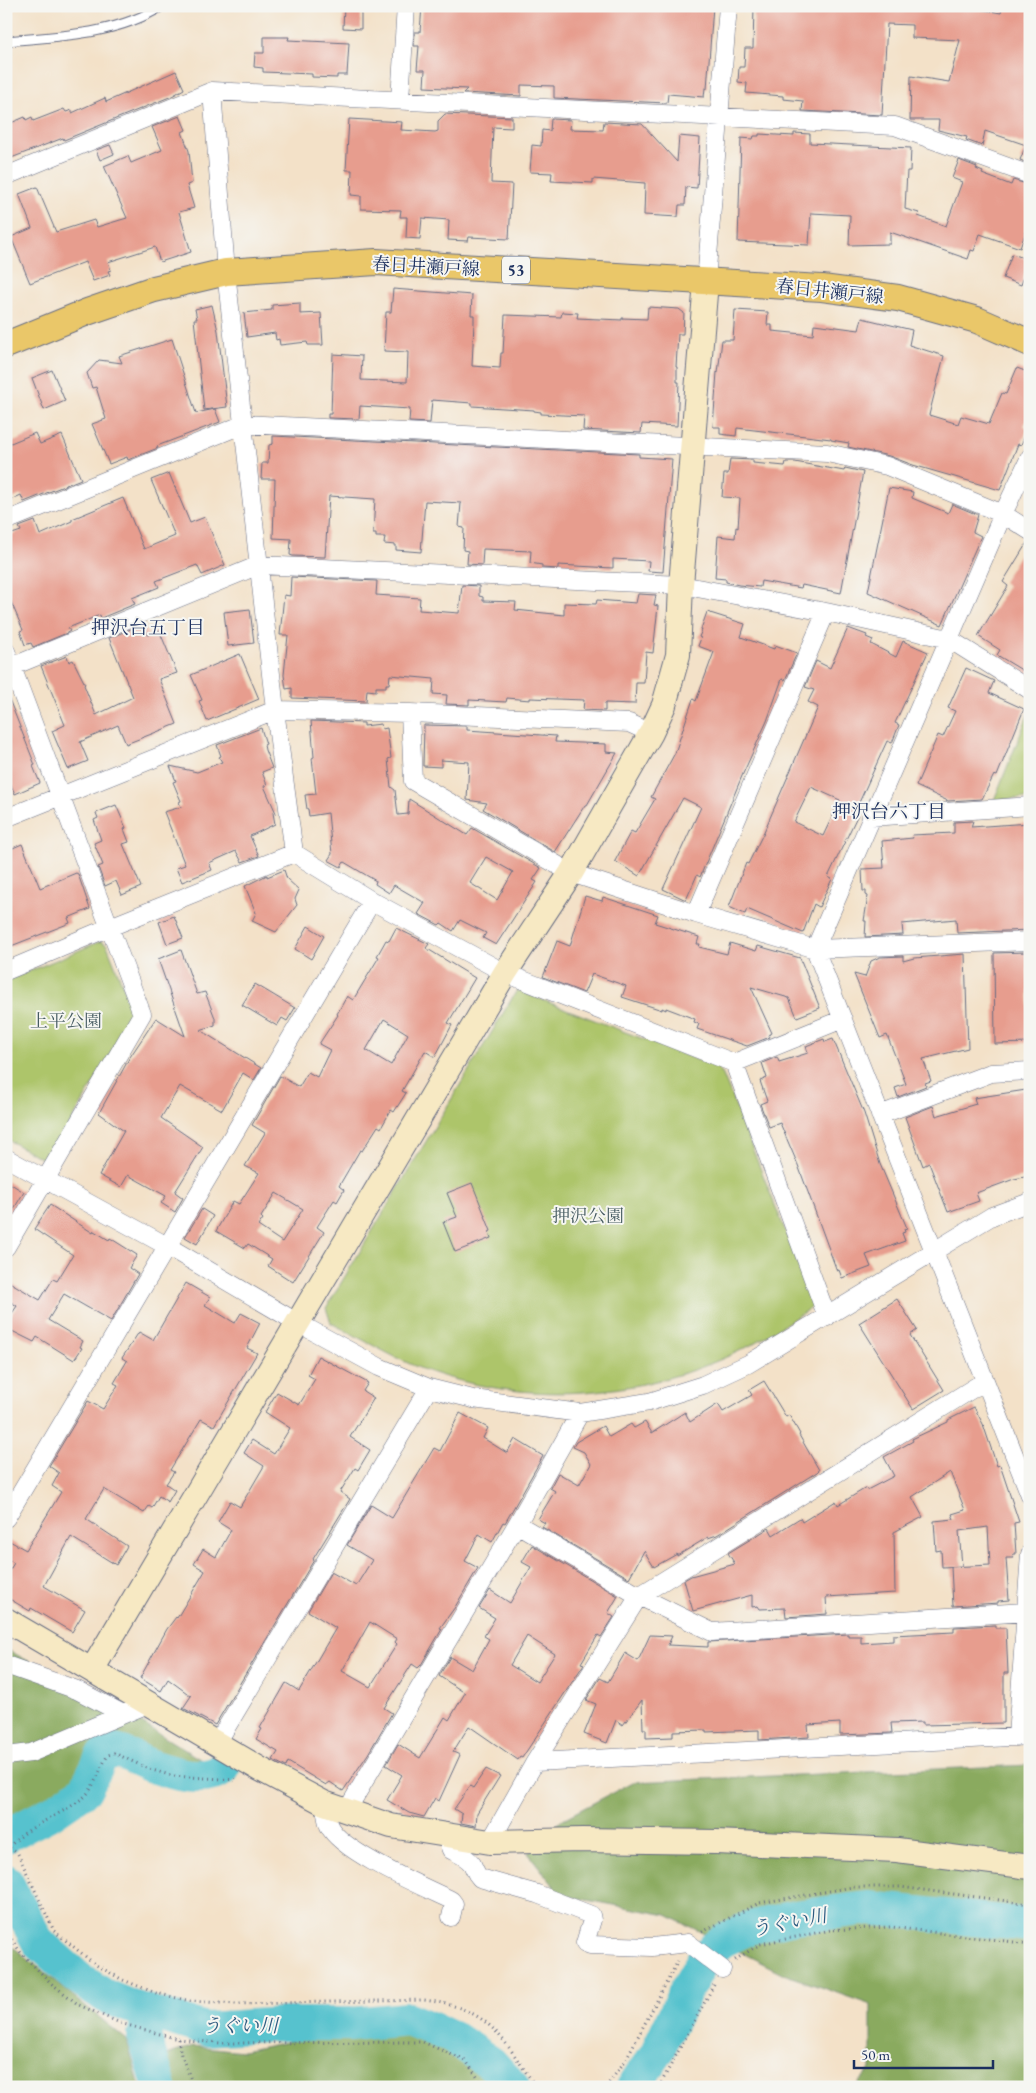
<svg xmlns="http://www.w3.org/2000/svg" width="1036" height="2093" font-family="'EB Garamond','Noto Serif JP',serif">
	<rect width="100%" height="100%" fill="#f6f6f2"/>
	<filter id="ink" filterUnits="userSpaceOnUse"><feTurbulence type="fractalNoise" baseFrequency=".02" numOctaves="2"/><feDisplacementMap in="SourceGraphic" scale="10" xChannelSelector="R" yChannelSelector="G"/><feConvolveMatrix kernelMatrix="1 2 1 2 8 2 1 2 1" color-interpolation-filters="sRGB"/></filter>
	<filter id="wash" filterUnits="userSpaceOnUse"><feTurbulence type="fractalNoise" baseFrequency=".0096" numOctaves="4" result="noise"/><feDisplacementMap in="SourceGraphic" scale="20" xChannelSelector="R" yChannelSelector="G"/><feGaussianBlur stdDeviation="1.12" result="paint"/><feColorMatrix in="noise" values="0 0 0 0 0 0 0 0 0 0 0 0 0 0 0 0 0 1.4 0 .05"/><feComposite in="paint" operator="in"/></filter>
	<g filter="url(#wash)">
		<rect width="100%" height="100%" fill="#f3e1c8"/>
		<path fill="#adc56b" stroke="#647a64" d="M1030,710V798L994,800Z
			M101,941L107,945L134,1014L48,1162L6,1139V981Z
			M517,990L718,1068L723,1075L815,1305C788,1322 762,1341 733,1354C637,1399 522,1406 422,1369C391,1357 361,1338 331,1323L326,1308Z"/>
		<path fill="#8aaa5f" stroke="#526c5e" d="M6,1649L137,1720L203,1761L199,1771L192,1775L139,1762H116L26,1822L11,1828L6,1826Z
			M1030,1765V2087H854L871,2069V2005L786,1975L667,1915L561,1895L528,1853L563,1819L633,1782Z
			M6,1941L127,2040L140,2087H6Z
			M381,2027L429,2034L482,2064L501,2087H168L161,2057L193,2046L243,2051L326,2034Z"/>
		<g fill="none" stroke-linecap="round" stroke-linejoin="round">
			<path stroke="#56c2ce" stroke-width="34" d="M6,1836L53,1812L85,1790L101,1758L109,1750C125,1751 138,1761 152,1766C172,1773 205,1783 223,1769
				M6,1881L38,1942L77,1977L105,1996L129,2006L206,2029L283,2024H351L408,2019L452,2037L491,2063L513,2087
				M149,2013L144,2036L160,2087
				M633,2087L656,2054L686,1990L706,1955L722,1941L749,1928L795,1917L869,1908L1030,1925"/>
		</g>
		<g id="blocks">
			<path fill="#e79d8e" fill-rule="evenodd" d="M344,6H361V29L343,28Z
				M422,6H713L707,89L705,88L704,97L668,94L667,103L554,98V86L521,85V96L463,93L467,89L424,87L425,70H417L419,46H414L415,32H420Z
				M754,6H962L1001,13L1003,6H1030V164L1020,160L1026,145L985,131L982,146L966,140L967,137L938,130L939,120H910L911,76L949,82L960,40L912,38V25L887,24L882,115L802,111L803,101L783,99V96L746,93L747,83L738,82L739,67H744L745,48H753Z
				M264,37H289L288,40L349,43L347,75H337V78L312,77V74L263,72V68L254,67L255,53H264Z
				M176,71L184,89L172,96L64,140L63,138L6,160V125L25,117L26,120L32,117L33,121L64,109L66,112L72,110V113L105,98L106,102Z
				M445,114L512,117V128L493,127L491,183L512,184L509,239L469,237L468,241L448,240L449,220L422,218L420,239L406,238L407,217H400L401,210L361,209V196L351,195L352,170H346L349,119L402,122L401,130L435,132L438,131V121Z
				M180,116L186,130L182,132L189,151L192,183L187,185L194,208L179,212L191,252L160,262L155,247L108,262L111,270L108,271L110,275L93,281L85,262L30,283L11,237L32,228L19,194L37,187L56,232L94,220L97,227L127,218L104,166L128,156L131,163L162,150L152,127Z
				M551,119L571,120L570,129L603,130L604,122L642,124L677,162L679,136L700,138L697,188L686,187L685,205H679L678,217L644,215L645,183L593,179V183L551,181L552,173L530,172L532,145L541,146L542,130L550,131Z
				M794,133L810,134V143L911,148L910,171H907L905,209L919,213L918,216L946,226L962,182L952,178L959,160L977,167L976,169L983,172L982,174L1011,185L1013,180L1030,185V220L1020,248L980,234L974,251L971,250L968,259L890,232V244L849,245L850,215L811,213L809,245L738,242L741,138L753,139L754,136H759V134L794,136Z
				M110,145L114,154L100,160L96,150Z
				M1012,254L1030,260L1021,285L1003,278Z
				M393,289L472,295L471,315H474V322L472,366L500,368L501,353H503L505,315L561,317L562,312L578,313L577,318L622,320V318L647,319L648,307L679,309L684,313L683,334H678L676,367H677V382H679L677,426L642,424L641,433L583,430L584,416L541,414V412L534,411V410L472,406V403L432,400L430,423L409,422L410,409L360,406L359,419L328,418V414H331L333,354L362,356L361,380L407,382L408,352L384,351L386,312H391Z
				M300,303V314L321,313L323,345H308L307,342L280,345L279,339L276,340L275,333L247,337L244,313L272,310V305Z
				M212,305L218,331L227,407L204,410L194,319H197L195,309Z
				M735,310L768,312L767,325H772V331L813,335L814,324L859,330L862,318L912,330L909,345L944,356L929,415L958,424L961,416L989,424L1002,393L1006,394L1017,368L1030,373V412L1024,426L1028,428L1021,445L1018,444L1000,490L913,465L889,456L848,447L849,443L831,440V439L737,428L736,436L720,434V427H713L717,372L718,373L722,340H733Z
				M172,339L196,413L215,409L220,422L157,446L158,448L135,457L128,460L127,457L109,464L92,424L106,419L96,387L92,388L87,373L99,360L122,363L119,356Z
				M52,370L65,401L44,410L32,378Z
				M35,433L40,444L62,435L81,479L24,502L21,495L6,502V445Z
				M273,436L639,454V457L672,459L663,572L648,571L649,561L613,559V568L558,565V569L542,568V565L530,563L531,551L483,549L482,565L467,564L468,551L463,550L464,528L459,527L461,503L425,501L421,552L396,550V545L384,544L385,537H376V534H373L375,499L329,496L325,557L293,556L290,555L291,539L273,538L275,479H261L262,463H268L269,445L273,444Z
				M730,459L753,460V463L785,466L786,462H795L844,471L845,468L863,472L841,593L802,585L801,588L761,581L760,587L739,585L726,582V579L715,578L718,536L735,538L736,527L738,528L740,498L722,497L724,474H728Z
				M169,473L190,523L205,517L225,565L202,575L197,565L156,581L159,587L132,598L135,604L101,618L100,615L68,628L70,631L67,633L33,647L31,643L25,645L20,631L23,630L6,590V536L21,531L19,527L35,521L40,535L72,521V519L123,498L144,549L175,536L151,480Z
				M889,488L913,492L912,498L948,513L952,504L978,515L973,532L981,536L942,625L868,592Z
				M1028,541L1030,542V675L997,655L1000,650L978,636L1008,586L1003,582Z
				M291,577L377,581L376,595L420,598L419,610L459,613L462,585L479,586V596L483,597V601L516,602L515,610L564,615V603L596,604L597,600L636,603L638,594L656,595L654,605L658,606L653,653L646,652L644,683H636L635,704L605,703V711L583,710L584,700L530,698V700L507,698L506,702L469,700V705L446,704L447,695L433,694L434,679L390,675L389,684H386V687H376V691L367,690L366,701L292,698V688L286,689L284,675L288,635H280L284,595L290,596Z
				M250,609L254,643L228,646L224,612Z
				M707,612L745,624L741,637L774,649L775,645L797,653L785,680L782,679L767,721L742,776L700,877L697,875L686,900L663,889L701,807L683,798L639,876L615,861L631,831L635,833L655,799L651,797L675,753L693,699L696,701L714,652L698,646L701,638L699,637L702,630L701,629Z
				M143,624L148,635L159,630L177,673L159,679L177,724L126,744L118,725L80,742L88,761L68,769L52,731L65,725L41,666L67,656L69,662L73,660L85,684L84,685L96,715L133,697L109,638Z
				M848,628L867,635L866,637L873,640L871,644L896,657L903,641L928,652L895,723L899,725L892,743L887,741L857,807L861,808L828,877L832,879L819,907L814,904L803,933L747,909L745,914L729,907L746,863L748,864L763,834L818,707L808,702L814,690L805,687L816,661L830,668ZM811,787L840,800L823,836L794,822Z
				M240,654L259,699L207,721L199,701L202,700L191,675Z
				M966,668L994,681L989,693L1024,709L997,776L994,775L982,799L948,801L916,786L938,735L943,737L955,711L948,708Z
				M7,694L35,765L33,766L40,783L15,794L6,774Z
				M311,721L364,723V726L381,724L382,729L387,728L391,758L388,759L391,787L395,790L398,815L408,814L409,799L467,835L472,828L541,868L533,880L537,882L496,945L483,938L486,933L460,920L453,931L441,923L439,925L418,914L425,903L394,885L389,893L375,884L376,881L344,862L341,867L328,860L332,854L328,813L309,816L308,809H307L305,795L316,794L312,758L314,757ZM486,857L513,872L497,900L470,883Z
				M424,725L467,726V730L556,736L555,742L606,744V752L617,753L587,805H585L555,852L483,809L487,803L467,800L469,762L441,760V767L423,766Z
				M261,728L266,744L264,745L265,750L272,768L262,772L267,785L264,786L276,813H273L275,824L250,836L259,856L242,862L236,851L209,863L212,870L182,882L176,868L185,865L164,812L181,807L179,802L181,801L173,782L176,781L170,766L197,772L222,762L219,757L221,756L217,745Z
				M116,805L126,828L124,829L129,842L123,844L141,887L122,895L116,881L105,886L98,867L103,865L94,843L101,840L94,820L98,818L96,813Z
				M973,821L971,827L1030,823V930L957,933L956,919L902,924L903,935L865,937L866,921H864L868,896L866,895V891H863L862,869L884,868L882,841L913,838L912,835L954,833V822Z
				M22,844L40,888L76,873L78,874L90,909L68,918L70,923L6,948V851Z
				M284,870L287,879L299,890L295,899L297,905L276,932L252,921L256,913L245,886L267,875V877Z
				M585,896L602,901L603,897L658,915L655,923L699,937L697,944H700L699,947L727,954L730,943L756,951L758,946L800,958L820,1008L797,1017L789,998L751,987L772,1033L769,1035L770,1037L747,1046L697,1029L699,1024L694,1022L695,1019L666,1008V1010L662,1008V1010L622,997L626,986L592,974L584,993L543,977L557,941L570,946Z
				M174,916L183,938L167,944L159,922Z
				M308,926L324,936L311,959L295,949Z
				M396,928L429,944L426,948L475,978L448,1023L452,1025L435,1057L425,1051L402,1091L406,1093L394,1112L391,1110L381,1128L378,1126L362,1151L360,1150L339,1186L344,1190L337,1202L334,1200L317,1227L324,1232L293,1282L268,1266L272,1259L248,1244L245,1248L216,1231L233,1201L239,1204L259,1173L245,1166L265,1133L252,1125L280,1076L299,1087L308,1072L317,1077L330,1050L319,1044L338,1015L337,1014L347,996L353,1000L379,957L377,956L386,940L389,941ZM384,1019L408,1034L391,1065L366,1050ZM276,1193L303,1209L282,1242L258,1226L263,1219L261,1217Z
				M181,950L197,994L205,992L215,1018V1025L200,1030L261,1068L254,1080L243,1073L222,1110L180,1086L161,1118L203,1147L175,1192L183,1198L175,1212L161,1203L166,1196L128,1175L121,1187L99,1175L124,1131L99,1113L130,1057L156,1018L185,1036L158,959Z
				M1027,952L1030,1043L995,1044L994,953Z
				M965,954L968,1048L923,1059L931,1081L925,1083L926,1086L898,1097L895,1088L906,1084L887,1035L880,1038L854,974L865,977L871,961L880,957L903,956V961L914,958Z
				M255,984L295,1008L287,1021L282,1018L277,1026L242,1005Z
				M824,1039L825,1042L833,1039L864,1113L880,1164L907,1228L904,1229L905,1232L902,1233L905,1241L866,1255L871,1267L842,1278L839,1270L837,1271L798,1165L780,1123L769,1127L760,1104L767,1101L760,1081L767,1078L762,1063L777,1057L779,1062L808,1053L806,1046Z
				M1026,1090L1027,1100H1030V1176L1014,1179L976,1193L979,1201L948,1212L929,1163L923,1166L905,1117L933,1106L936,1116L976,1104L974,1098Z
				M6,1181L24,1192L6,1222Z
				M472,1183L491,1231L489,1232L491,1238L455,1252L443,1222L457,1217L447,1193Z
				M50,1205L93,1233L94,1231L109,1240L110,1238L137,1255L129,1268L138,1274L111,1321L64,1294L48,1320L83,1341L80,1347L82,1348L74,1360L37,1337L34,1342L6,1328V1322L17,1306L6,1299V1280L40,1300L53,1279L57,1281L73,1255L34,1229Z
				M202,1209L213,1216L197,1244L185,1237Z
				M186,1283L210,1297L205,1305L235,1323L241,1313L260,1323L247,1348L257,1353L214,1426L201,1419L170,1470L174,1472L166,1484L175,1490L168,1502L159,1496L152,1508L149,1506L144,1513L104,1489L86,1519L127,1546L116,1565L71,1537L44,1586L85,1610L72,1632L31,1608L30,1611L6,1597V1576L14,1563L6,1558V1539L26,1550L61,1492L52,1486L59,1473L49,1466L88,1401L103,1409L118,1385L114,1383L127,1361L122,1358L139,1332L153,1340Z
				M897,1299L917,1330L910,1335L944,1390L913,1409L859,1323Z
				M318,1356L368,1383L363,1391L374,1398L350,1437L370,1450L358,1470L355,1468L340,1492L350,1499L313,1559L314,1560L215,1725L183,1708L191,1696L168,1679L161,1691L140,1678L167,1629L176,1617L177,1618L205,1571L194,1564L203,1549L216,1557L231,1530L218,1522L230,1501L240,1507L264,1466L244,1453L252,1440L274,1454L290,1428L265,1412L277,1392L299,1405L315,1379L308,1375Z
				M764,1381L786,1417L789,1415L800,1434L799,1435L819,1470L817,1472L717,1535L708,1538V1537L677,1556V1554L654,1567L644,1551L629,1578L542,1527L545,1523L538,1519L555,1491L550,1488L558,1473L579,1485L591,1464L584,1452L573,1447L576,1442L603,1426L609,1437L631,1424L634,1428L645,1422L652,1433L685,1412L690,1422L718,1404L723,1412L752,1395L749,1390Z
				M974,1407L983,1424L997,1466L1000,1465L1019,1522L1014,1523L1016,1554H1013L1014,1558H1006L1009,1600L998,1601V1603L953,1606L951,1567L990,1565L988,1527L959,1531L962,1566L942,1567L941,1550L936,1551L934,1521L954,1519L952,1514L965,1510L950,1472L912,1497L923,1517L894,1532L895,1593L826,1597L827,1614L786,1617L785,1608L760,1609L758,1606L752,1607V1595L693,1611L684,1580L691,1576L735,1564L728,1553L769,1528L773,1535L800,1518L802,1522L836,1501L838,1505L866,1488L867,1490L894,1476L884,1457L913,1441L912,1439L948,1422V1420Z
				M460,1413L488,1428L483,1438L507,1453L515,1439L543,1456L505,1523L503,1522L492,1542L479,1534L465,1561L478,1568L455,1607L440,1628L442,1629L421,1665L418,1668L412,1664L384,1708L392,1713L368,1754L343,1791L330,1782L326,1785L288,1762L286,1767L273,1760L278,1752L256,1739L262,1729L260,1728L286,1683L299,1691L336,1628L308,1611L331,1572L356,1586L372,1560L347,1545L371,1505L392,1518L434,1448L440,1451ZM370,1622L397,1639L395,1642L397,1644L370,1687L342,1671Z
				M532,1545L618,1596L608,1613L614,1617L601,1637L598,1635L581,1663L584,1664L522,1758L520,1757L518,1760L469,1726L453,1752L460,1755L439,1801L435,1798L424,1817L409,1813L387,1800L402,1775L386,1765L398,1744L420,1758L445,1717L449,1720L465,1693L439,1676L450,1657L472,1670L489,1639L484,1636L495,1618L479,1608L490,1590L510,1603L531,1567L522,1562ZM527,1636L555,1654L537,1682L510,1665Z
				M996,1625V1628H1006L1008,1673H1004V1723L923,1725V1722L891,1723L892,1733L840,1735V1723L808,1725L809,1737L759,1740V1730L706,1732V1730L673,1731V1737L646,1738V1729H643L642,1700L623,1725L616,1720L607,1743L584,1734L596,1704L586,1700L600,1678L608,1682L625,1653L638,1661L650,1635L672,1636L668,1645L708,1647V1642L848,1634V1636H861V1643L893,1641V1635L954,1632V1627Z
				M486,1769L500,1776L477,1813L476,1826L461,1823L462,1814L454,1809L470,1786L473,1788Z"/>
		</g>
	</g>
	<g filter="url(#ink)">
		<use href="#blocks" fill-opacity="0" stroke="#676d83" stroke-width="1"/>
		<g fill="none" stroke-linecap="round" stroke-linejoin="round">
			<defs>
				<path id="lane" d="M6,41C59,36 116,35 162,6"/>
				<path id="street" d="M212,91L226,272L275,710L294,853L372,901L505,973L734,1063L843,1019
					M400,99L406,6
					M6,176L212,91L895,126L1030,175
					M706,282L728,6
					M1030,457L1003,514L815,949L1030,1495
					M6,521L244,424L827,453L887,466L1003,514L1030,531
					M6,651L142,1014L6,1247
					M6,669L259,565L681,585L826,612L949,639L1030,690
					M410,713L413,781L571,873L696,914L815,949L1030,941
					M871,817L1030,806
					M6,818L275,710L410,713L629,723L651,733
					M696,914L826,612
					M6,971L110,927L294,853
					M734,1063L827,1317
					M880,1115L991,1073L1030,1071
					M6,1158L167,1246L298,1323L379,1367L429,1388L473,1399L580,1413L649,1402L703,1385L748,1364L992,1216L1030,1202
					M6,1518L372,901
					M517,1524L639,1596L712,1632L1026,1612
					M6,1665L77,1690L123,1714
					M1017,1737L1030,1554
					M217,1743L429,1388
					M6,1756L31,1753L148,1704
					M535,1762L1030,1736
					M324,1803C326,1810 326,1819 329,1826C341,1852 424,1887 451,1900L454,1904L451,1917
					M347,1810L517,1524L580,1413
					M446,1836L451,1850C459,1854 467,1857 472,1864C475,1870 475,1873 480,1878L537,1894L591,1915L592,1920L585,1943L590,1945L652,1947L688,1943L722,1969
					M490,1842L535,1762L639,1596L985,1381"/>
				<path id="secondary" d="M6,1620L260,1769L324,1803L391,1826L490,1842L582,1840L716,1842L897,1850L1030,1867
					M92,1670L505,973L571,873L651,733L664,705L678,655L681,585L706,282"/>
				<path id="primary" d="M6,345L87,312L154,289L226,272L376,262L822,288L898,298L977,320L1030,343"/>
			</defs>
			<use href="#lane" stroke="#676d83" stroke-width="11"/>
			<use href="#street" stroke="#676d83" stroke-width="19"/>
			<use href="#secondary" stroke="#676d83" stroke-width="26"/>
			<use href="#primary" stroke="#676d83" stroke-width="28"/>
			<path stroke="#676d83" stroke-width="3" stroke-dasharray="1 4" stroke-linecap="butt" d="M6,1845L18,1854L54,1931L96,1965L123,1980L156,1993L190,2001L236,2004L424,2000C490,2008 501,2036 536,2087
				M9,1847C32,1822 60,1817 85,1796C94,1788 101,1766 108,1755L114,1753L149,1769L173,1776L238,1780
				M6,1931L21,1953L52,1984L79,2005L120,2023L178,2039L220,2043L423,2042L466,2061L484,2087
				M702,1932L759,1903L853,1887H900L1030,1904
				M735,1960L760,1944L831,1930L891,1927L1030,1944
				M178,2039L181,2055L194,2087
				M606,2087L625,2061L678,1961
				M659,2087L715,1983"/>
			<use href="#lane" stroke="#fff" stroke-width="9"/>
			<use href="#street" stroke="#fff" stroke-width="18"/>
			<use href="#secondary" stroke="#f7e9c3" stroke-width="24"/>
			<use href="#primary" stroke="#eac769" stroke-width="26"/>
		</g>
	</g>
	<g text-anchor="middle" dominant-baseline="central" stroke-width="4" stroke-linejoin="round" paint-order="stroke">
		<rect fill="#f6f6f2" stroke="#5d6b8a" stroke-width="1" x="502" y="256.5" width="28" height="27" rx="4"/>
		<g font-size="16" font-weight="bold" fill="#1b2f5e">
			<text x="516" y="270">53</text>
		</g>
		<g font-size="18" fill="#1b2f5e" stroke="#f6f6f2">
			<text transform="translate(426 266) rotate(3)">春日井瀬戸線</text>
			<text transform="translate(830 291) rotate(6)">春日井瀬戸線</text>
		</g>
		<g font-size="18" fill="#475c62" stroke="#f6f6f2">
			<text x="66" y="1020">上平公園</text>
			<text x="588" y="1215">押沢公園</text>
		</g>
		<g font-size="19" fill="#1b2f5e" stroke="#f6f6f2">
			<text x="148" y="627">押沢台五丁目</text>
			<text x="889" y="811">押沢台六丁目</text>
		</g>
		<g font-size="19" font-style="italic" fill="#2d5b80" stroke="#f6f6f2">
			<text transform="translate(789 1922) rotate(-11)">うぐい川</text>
			<text x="240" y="2025">うぐい川</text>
		</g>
	</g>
	<rect width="1036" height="2093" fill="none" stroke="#f6f6f2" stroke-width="25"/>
	<path d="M854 2060v8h139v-8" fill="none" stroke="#1b2f5e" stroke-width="2.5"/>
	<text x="861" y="2060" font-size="15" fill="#1b2f5e" stroke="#f6f6f2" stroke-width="4" paint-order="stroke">50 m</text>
</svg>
